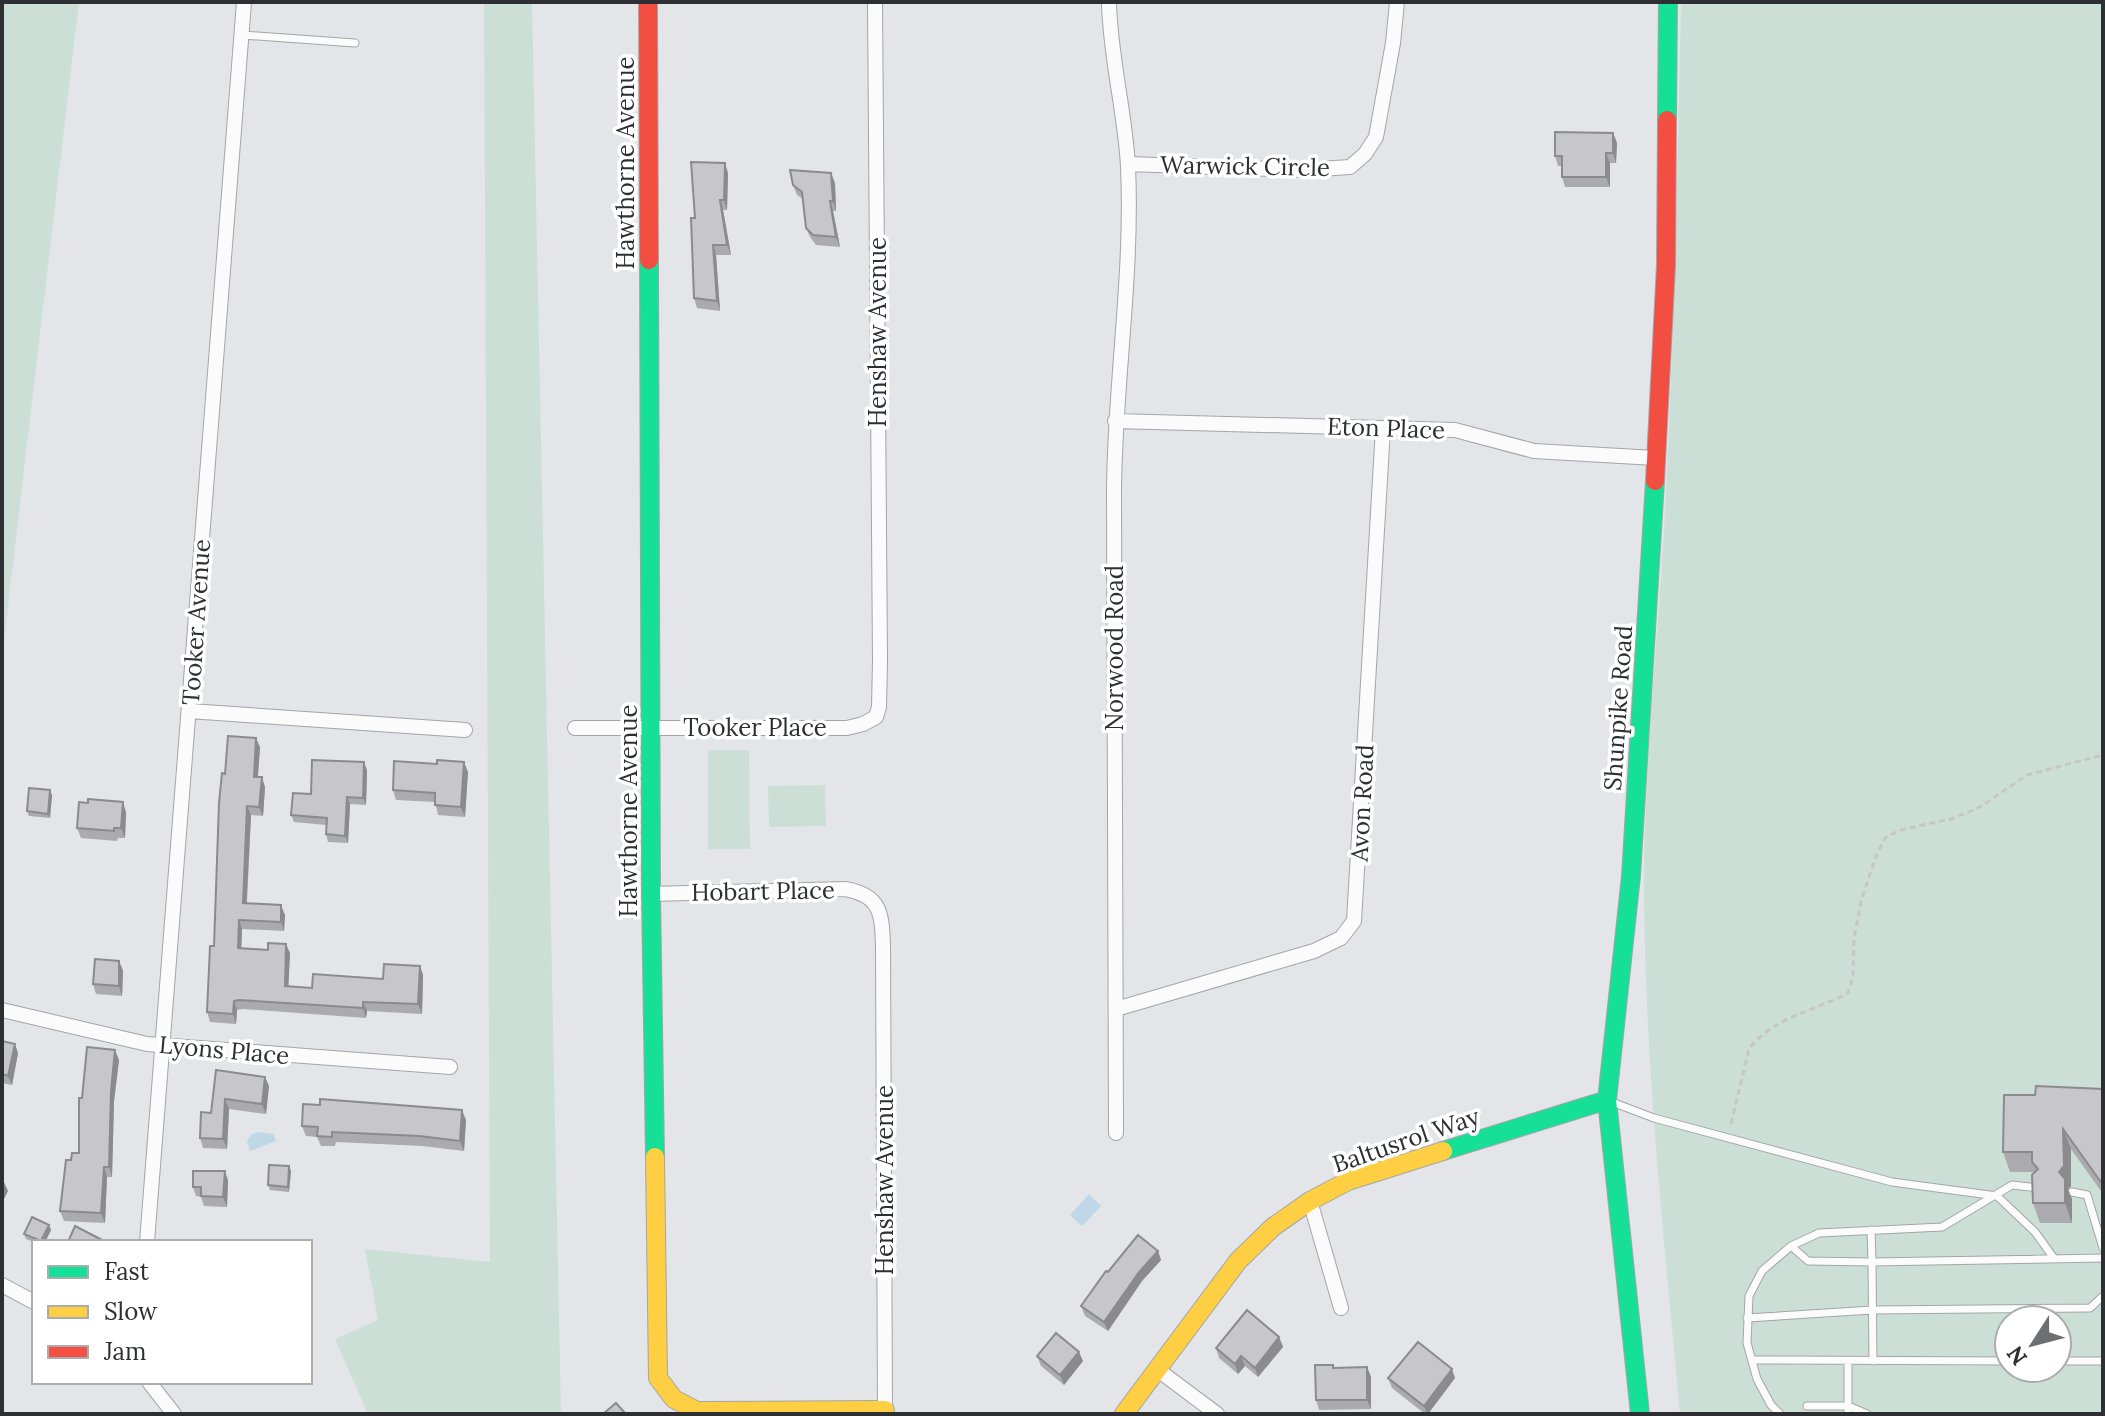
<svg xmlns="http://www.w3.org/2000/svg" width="2105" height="1416" font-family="Lora,serif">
	<rect width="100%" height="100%" fill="#e3e5e9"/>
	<path fill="#ccdfd6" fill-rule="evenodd" d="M2,2H79L2,657Z
		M484,2H532L561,1414H368L335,1339L378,1320L365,1249L490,1262Z
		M1681,2H2103V1414H1680C1664,1239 1645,1065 1644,890C1644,757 1660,624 1666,492C1674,329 1678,165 1681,2ZM2009,1320H2057V1368H2009Z
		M708,750H749L750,849H708Z
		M825,785L826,826L769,827L768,786Z"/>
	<path fill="#bfd8e7" d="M257,1132L274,1134L276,1141L250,1151L247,1141L251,1135Z
		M1089,1194L1101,1206L1082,1226L1070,1215Z"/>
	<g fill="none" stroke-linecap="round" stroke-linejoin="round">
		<defs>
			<path id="lane" d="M242,35L355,43
				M1609,1101L1654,1118L1892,1182L1997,1196L2035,1232L2053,1257
				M2072,1192L2087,1195L2103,1248
				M1791,1246L1808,1261L1872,1262L1871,1230
				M1747,1318L1872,1310L2090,1308L2103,1296
				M1752,1360L2009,1361
				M1873,1361L1872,1262L2103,1258
				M2057,1361H2103
				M1807,1406H1848L1867,1414
				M1780,1414L1771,1405L1757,1379L1747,1343L1749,1296L1762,1271L1791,1246L1819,1233L1942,1227L2012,1185L2039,1188
				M1848,1414V1361"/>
			<path id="street" d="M1109,2C1110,57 1125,111 1128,166C1133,274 1115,381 1114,489L1116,1133
				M1128,164L1305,170L1350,167L1365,154L1376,137L1393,43L1397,2
				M1115,421L1455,430L1534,451L1655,458
				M189,711L465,730
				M575,728H847L863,724L876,717L879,707L880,661L875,2
				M651,894L845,889C881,895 882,914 883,946L885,1414
				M1116,1009L1314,951L1341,938L1354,921L1383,428
				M2,1010L147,1044L450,1067
				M1310,1201L1341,1308
				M147,1242L244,2
				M2,1285L34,1302
				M1158,1370L1217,1414
				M149,1382L174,1414"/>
			<path id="fast" d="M1667,120L1668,2
				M649,260L651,894L655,1157
				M1443,1151L1607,1100
				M1640,1414L1607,1100L1631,876L1655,481"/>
			<path id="slow" d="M655,1157L658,1378L674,1399L697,1411L885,1410
				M1124,1414L1238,1261L1273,1227L1310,1201L1348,1181L1443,1151"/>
			<path id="jam" d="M648,2L649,260
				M1655,481L1666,265L1667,120"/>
		</defs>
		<use href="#lane" stroke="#a3a5a8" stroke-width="9"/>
		<use href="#street" stroke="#a3a5a8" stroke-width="16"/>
		<use href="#fast" stroke="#a3a5a8" stroke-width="20"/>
		<use href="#slow" stroke="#a3a5a8" stroke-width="20"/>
		<use href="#jam" stroke="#a3a5a8" stroke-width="20"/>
		<path stroke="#c6c6c8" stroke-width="3" stroke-dasharray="6 4" stroke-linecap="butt" d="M1731,1124L1749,1049C1773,1017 1815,1011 1848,993L1853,976L1854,939L1861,901L1877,853L1886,837L1901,830L1954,818L1980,807L2027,775L2103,755"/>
		<use href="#lane" stroke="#fbfbfc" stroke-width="7"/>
		<use href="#street" stroke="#fbfbfc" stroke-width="14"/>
		<use href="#fast" stroke="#16e098" stroke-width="18"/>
		<use href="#slow" stroke="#ffcf43" stroke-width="18"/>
		<use href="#jam" stroke="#f24e42" stroke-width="18"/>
	</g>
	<path fill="#ababaf" d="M1613,133L1617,143L1616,163H1610V187H1565L1562,177V166H1558L1555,156Z
		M728,173L727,210H723L731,255H716L720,311L697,308L694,298L695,218Z
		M835,183L836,211H833L840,247L816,245L810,237L806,228L803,199L797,195L793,185Z
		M260,747L258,777L265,787L263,816L251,815L247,903L285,915L284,931L242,929L241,948L290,953L288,986L312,988L383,979L420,966L423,975L422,1014L367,1011L366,1018L243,1009L237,1010L236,1024L210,1022L207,1012L214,946L225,774Z
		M367,770L366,805L350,804L348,843L328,842L326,834V825L294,822L291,815L311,794Z
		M468,772L465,817L438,815L435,802L396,800L393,790Z
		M52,795L50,818L29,816L27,811Z
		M126,812L125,838H118L117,841L81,838L77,828Z
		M119,961L123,971L122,996L96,994L93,984Z
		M2,1041L18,1053L12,1085L2,1083Z
		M119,1060L114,1101L112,1177H107L105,1223L64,1221L60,1211L71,1160L79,1153L82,1098Z
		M216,1070L269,1086L266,1114L229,1109L227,1149L203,1148L200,1138L211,1113Z
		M2103,1089V1194L2071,1149V1186L2068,1189L2072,1199V1223H2040L2033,1203L2036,1172H2010L2003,1152L2035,1095Z
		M466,1120L464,1151L422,1146L336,1142L335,1146H321L317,1137L306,1136L302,1126Z
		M291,1171L289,1192L270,1190L268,1185Z
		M228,1180L227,1207L204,1206L201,1197L196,1196L193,1187Z
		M49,1225L51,1230L45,1242H34L26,1239L24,1234Z
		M1158,1251L1161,1260L1142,1281L1108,1331L1085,1316L1081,1306L1108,1272Z
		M1279,1337L1283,1347L1258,1377L1245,1366L1238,1374L1219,1358L1216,1348Z
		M1037,1356L1083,1361L1064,1385L1041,1366Z
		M1367,1367L1371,1377V1409L1319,1410L1316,1400L1334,1368Z
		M1388,1378H1455L1428,1414H1425L1392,1388Z"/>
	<path fill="#8b8b8e" d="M1613,133L1617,143L1616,163L1613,153Z
		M1606,153L1610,163V187L1606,177Z
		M725,163L728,173L727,210L724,200Z
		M831,173L835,183L836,211L833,201Z
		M720,200L723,210L731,255L727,245Z
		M830,201L833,211L840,247L836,237Z
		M713,245L716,255L720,311L717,301Z
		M256,738L260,747L257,786L254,777Z
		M364,762L367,770L366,805L363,798Z
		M464,762L468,772L465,817L461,807Z
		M262,777L265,787L263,816L259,807Z
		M50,790L52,795L50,818L48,814Z
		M347,797L350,804L348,843L345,836Z
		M123,802L126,812L125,838L121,828Z
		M247,806L251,815L246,912L243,903Z
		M281,905L285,915L284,931L281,922Z
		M239,920L242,929L241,957L238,948Z
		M286,944L290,953L288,995L285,986Z
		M119,961L123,971L122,996L119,986Z
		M420,966L423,975L422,1014L418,1004Z
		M234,1001L237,1010L236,1024L233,1014Z
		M363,1002L367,1011L366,1018L363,1008Z
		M15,1044L18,1053L12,1085L8,1076Z
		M115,1050L119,1060L114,1101L112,1177L109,1167L111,1091Z
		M265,1077L269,1086L266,1114L262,1104Z
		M225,1099L229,1109L227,1149L223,1139Z
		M462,1110L466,1120L464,1151L460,1141Z
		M2063,1129L2071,1149V1186L2068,1189L2072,1199V1223L2065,1203L2059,1172Z
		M289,1166L291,1171L289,1192L288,1187Z
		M104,1167L107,1177L105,1223L101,1213Z
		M225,1171L228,1180L227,1207L223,1197Z
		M4,1182L8,1191L2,1203V1186Z
		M49,1225L51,1230L45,1242H42Z
		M1158,1251L1161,1260L1142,1281L1108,1331L1104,1322L1139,1272Z
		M1279,1337L1283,1347L1258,1377L1255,1368Z
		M1079,1352L1083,1361L1064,1385L1060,1375Z
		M1241,1356L1245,1366L1238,1374L1235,1364Z
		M1367,1367L1371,1377V1409L1367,1400Z
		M1452,1369L1455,1378L1428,1414H1427L1424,1406Z"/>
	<path fill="#c7c7cb" stroke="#8b8b8e" stroke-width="2" d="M1555,132L1613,133V153H1606V177H1562V156H1555Z
		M691,162L725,163L724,200H720L727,245H713L717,301L694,298L691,218H695Z
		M790,170L831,173L833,201H830L836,237L813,235L806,228L802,192L793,185Z
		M228,736L256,738L254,777H262L259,807L247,806L243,903L281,905V922L239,920L238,948L268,950V943L286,944L285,986L312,988L313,974L383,979L384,964L420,966L418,1004L363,1002V1008L239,1000L234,1001L233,1014L207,1012L210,946H214L219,803L222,773L225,774Z
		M312,760L364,762L363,798L347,797L345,836L326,834L327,818L291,815L293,793L311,794Z
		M437,760L464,762L461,807L435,805V793L393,790L394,761L437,764Z
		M29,788L50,790L48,814L27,811Z
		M88,799L123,802L121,828H114V831L77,828L79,802L88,803Z
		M95,959L119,961V986L93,984Z
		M2,1041L15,1044L8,1076L2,1074Z
		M87,1047L115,1050L111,1091L109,1167H104L101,1213L60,1211L66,1160H71L72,1153H79V1098H82Z
		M216,1070L265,1077L262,1104L225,1099L223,1139L200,1138L201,1112L211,1113Z
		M2036,1086L2103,1089V1185L2063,1129L2064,1166L2059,1172L2065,1179V1203H2033L2032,1175L2038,1169L2032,1162V1152H2003L2004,1095H2035Z
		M320,1099L462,1110L460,1141L419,1136L332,1132V1137L317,1136L318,1127L302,1126L303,1104L320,1105Z
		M269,1165L289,1166L288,1187L268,1185Z
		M193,1171H225L223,1197L201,1196V1187H193Z
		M32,1217L49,1225L41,1241L24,1234Z
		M75,1226L106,1242H68Z
		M1138,1235L1158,1251L1139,1272L1104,1322L1081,1306L1106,1271L1108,1272Z
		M1247,1310L1279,1337L1255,1368L1241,1356L1235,1364L1216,1348Z
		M1056,1333L1079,1352L1060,1375L1037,1356Z
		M1418,1342L1452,1369L1424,1406L1388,1378Z
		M1315,1365H1333V1368L1367,1367V1400H1316Z
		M616,1403L626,1414H603Z"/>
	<g text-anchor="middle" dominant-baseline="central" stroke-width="7" stroke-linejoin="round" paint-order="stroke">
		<g font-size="24" fill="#2e2f32" stroke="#fff">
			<text transform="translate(625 163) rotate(-90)">Hawthorne Avenue</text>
			<text transform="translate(1245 166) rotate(1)">Warwick Circle</text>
			<text transform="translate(877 332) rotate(-90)">Henshaw Avenue</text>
			<text transform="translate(1386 428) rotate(2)">Eton Place</text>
			<text transform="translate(196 622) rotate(-86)">Tooker Avenue</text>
			<text transform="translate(1114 648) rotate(-90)">Norwood Road</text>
			<text transform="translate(1618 708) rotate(-86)">Shunpike Road</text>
			<text x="755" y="727">Tooker Place</text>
			<text transform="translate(1362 803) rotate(-87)">Avon Road</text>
			<text transform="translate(628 811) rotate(-90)">Hawthorne Avenue</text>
			<text transform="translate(763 891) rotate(-1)">Hobart Place</text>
			<text transform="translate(224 1050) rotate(5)">Lyons Place</text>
			<text transform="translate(1406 1140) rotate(-19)">Baltusrol Way</text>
			<text transform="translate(884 1180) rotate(-90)">Henshaw Avenue</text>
		</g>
	</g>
	<rect width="2105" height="1416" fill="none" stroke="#2e2f32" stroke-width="8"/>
	<rect x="32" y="1240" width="280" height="144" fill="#ffffff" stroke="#abacad" stroke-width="2"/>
	<rect x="48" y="1266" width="40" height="12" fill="#16e098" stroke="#abacad" stroke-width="2"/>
	<text x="104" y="1280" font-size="24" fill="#2e2f32">Fast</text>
	<rect x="48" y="1306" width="40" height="12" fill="#ffcf43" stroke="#abacad" stroke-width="2"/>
	<text x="104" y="1320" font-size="24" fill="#2e2f32">Slow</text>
	<rect x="48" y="1346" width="40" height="12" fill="#f24e42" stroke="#abacad" stroke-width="2"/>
	<text x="104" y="1360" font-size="24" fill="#2e2f32">Jam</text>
	<g transform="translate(2033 1344) rotate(234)"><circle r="38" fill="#ffffff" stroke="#abacad" stroke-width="2"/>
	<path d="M0-6L14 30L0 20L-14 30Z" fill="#6d6f72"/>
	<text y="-12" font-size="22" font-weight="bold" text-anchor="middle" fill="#2e2f32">N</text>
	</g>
</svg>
